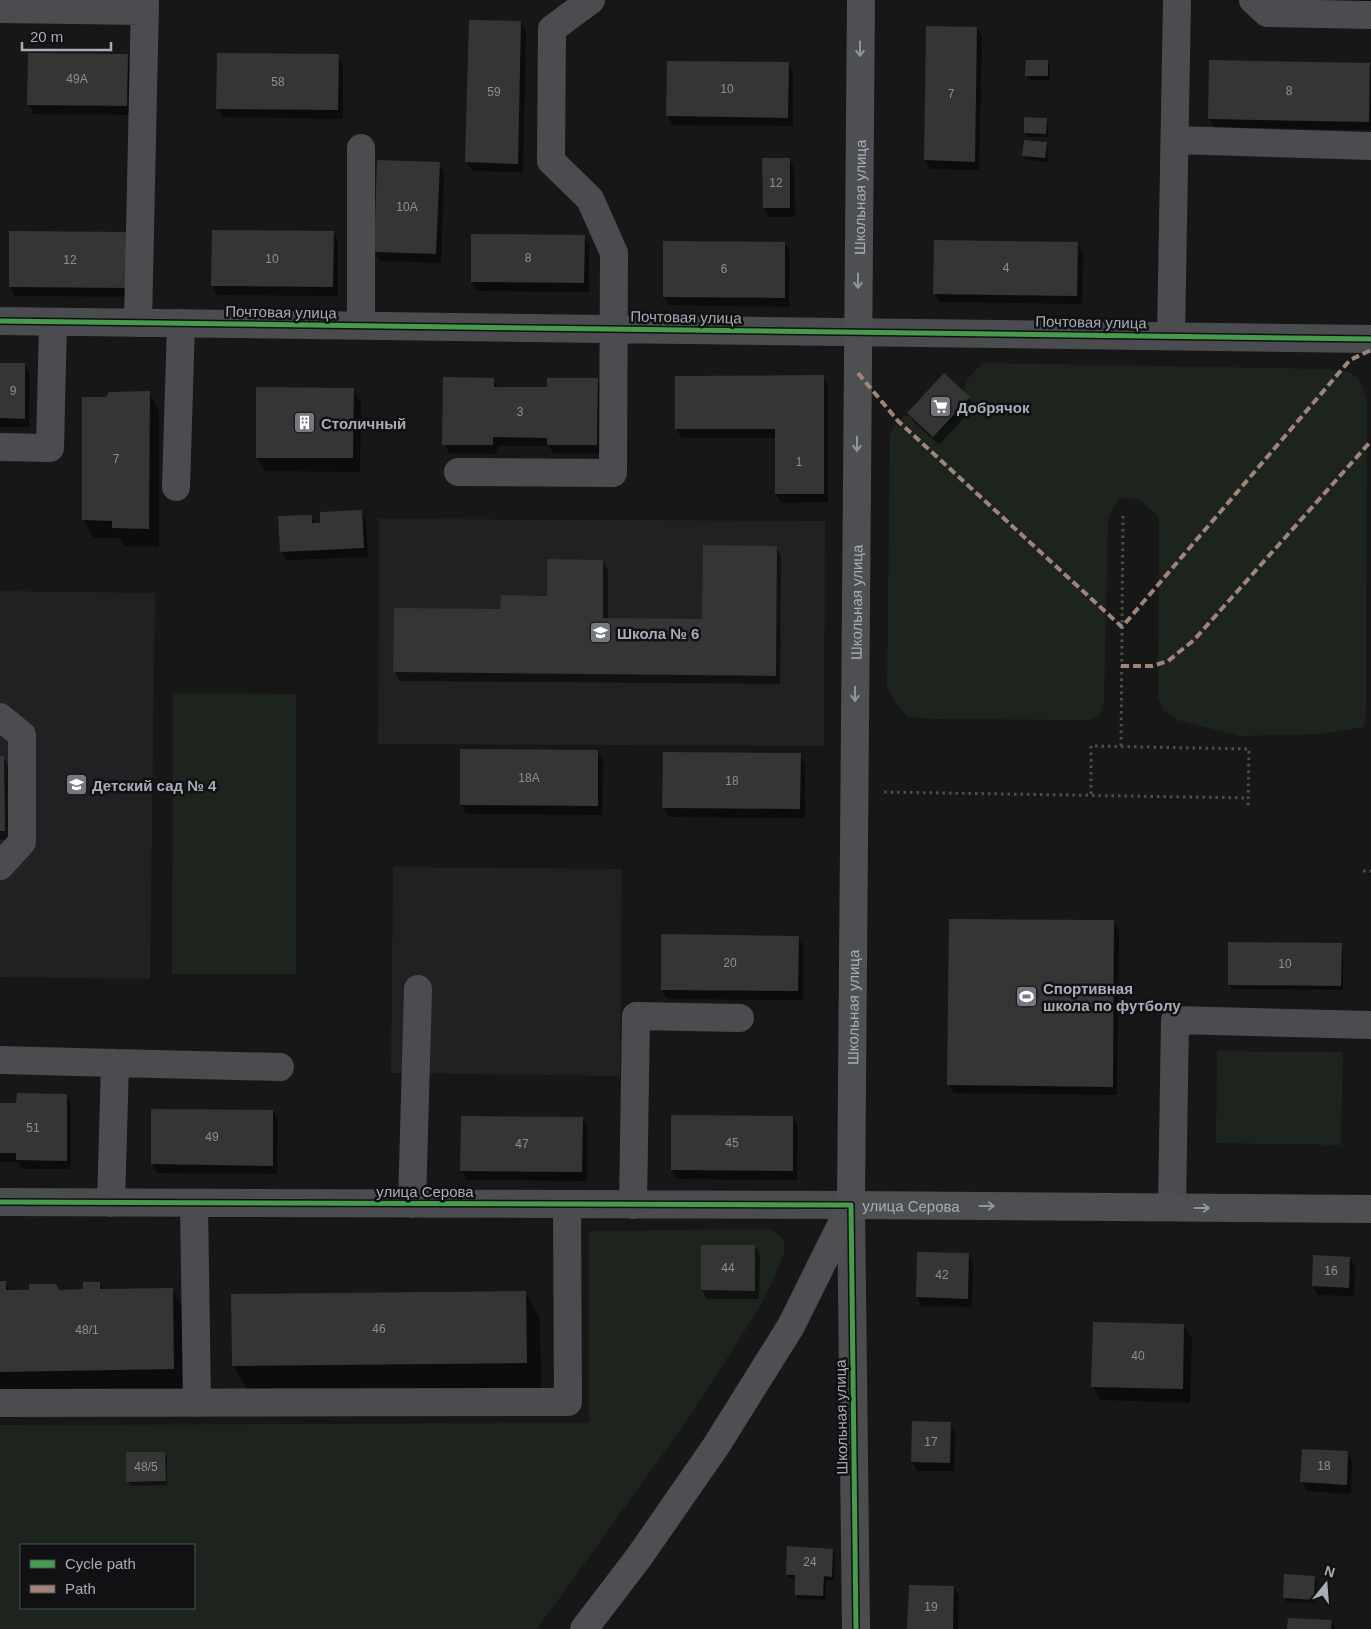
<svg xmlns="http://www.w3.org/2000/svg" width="1371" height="1629" font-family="Helvetica,sans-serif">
	<rect width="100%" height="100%" fill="#171717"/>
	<path fill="#212123" d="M379,519L825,521L824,746L378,744Z
		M0,591L155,593L150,979L0,977Z
		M393,867L622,869L620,1076L391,1073Z"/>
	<path fill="#1d241e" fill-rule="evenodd" d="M983,363L1326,369C1355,372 1359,372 1367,401L1366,716L1364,727L1323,734L1239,736L1178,720L1163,710L1158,697L1159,517L1139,499L1119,498L1108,518L1104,702L1100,715L1091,720L935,719L908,717L893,699L887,687L890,433C912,393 929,436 950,423C964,415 961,394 967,381C970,374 978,369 983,363Z
		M173,693L296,694V974H172Z
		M1217,1051L1343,1052L1341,1145L1216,1143Z
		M768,1229L779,1235L784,1242V1253L775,1276L758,1310L686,1422L537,1629H0V1425L589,1423V1231ZM21,1545H194V1608H21Z"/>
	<path fill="#0007" d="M1290,0H1371V10Z
		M521,23L526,32L523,172L472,171L467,162Z
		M927,28H977L982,37L979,170L930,169L925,160Z
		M127,55L132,64V115L34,114L28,104Z
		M338,56L343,65V119L223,117L218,108Z
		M668,62L788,63L793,72V126L673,125L667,116Z
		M1047,62L1050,66V80H1029L1026,75Z
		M1369,64L1371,68V130L1214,127L1209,118Z
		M1046,119L1048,123V137H1027L1025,133Z
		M1046,143L1048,147L1047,162L1026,160L1023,156Z
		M789,159L794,168L795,217H769L764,208Z
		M378,162L439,164L444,173L441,263L380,261L375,252Z
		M131,233L135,297L15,296L10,287Z
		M333,233L338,242V296L217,295L212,286Z
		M584,236L589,245V292L477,291L472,282Z
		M785,243L790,252L789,307L669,305L664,296Z
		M1077,243L1083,252L1082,304L940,302L934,293Z
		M0,364L25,365L30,374L29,427H0Z
		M944,375L969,398L974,407L939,445L914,422L908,413Z
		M823,377L828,386V502L781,503L776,494V438H682L676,429Z
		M493,379L498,388L548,389L597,379L602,388V454L553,453L549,446H498L497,454L449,453L444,444Z
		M353,389L361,403L360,472L265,471L257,457Z
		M149,393L159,411V547L124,546L119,538H94L83,520L107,399Z
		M361,512L366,521L368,557L287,560L281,551L311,516L316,524Z
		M776,547L781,556L780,684L400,681L395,672V609L501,610L548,597L603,561L608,570V619L704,620Z
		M597,751L603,760L602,815L466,814L461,805Z
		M800,755L805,764V818L669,817L664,808Z
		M0,757H3L8,766L9,840H0Z
		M1113,922L1119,931L1117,1095L954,1093L949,1084Z
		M798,937L803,946V1000L667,999L662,990Z
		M1341,944L1343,949V990L1232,989L1229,984Z
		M66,1095L71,1104V1169H22L18,1162H0V1104H18Z
		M273,1111L278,1120L277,1174L157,1173L152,1164Z
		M672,1116L793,1117L798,1126L797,1180L677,1179L672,1170Z
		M582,1118L587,1127V1181L467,1180L462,1171Z
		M755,1246L760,1255L759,1299H707L702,1290Z
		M968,1255L973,1264L972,1307L922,1306L917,1297Z
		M1350,1258L1355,1267L1354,1296L1318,1295L1313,1286Z
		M5,1282L10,1291L84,1290L99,1283L103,1290L172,1289L187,1315L188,1395L0,1398V1283Z
		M525,1293L540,1318L541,1389L248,1391L233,1365Z
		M1184,1326L1192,1339L1190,1403L1101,1400L1093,1386Z
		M950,1423L955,1432L954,1471H917L912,1461Z
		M1347,1452L1352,1461L1351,1494L1307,1491L1302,1482Z
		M164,1453L167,1457V1485L130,1486L128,1482Z
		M833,1550L835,1554L834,1581L826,1580L825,1600L798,1599L796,1595V1579L789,1578L787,1574Z
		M1314,1577L1317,1581L1316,1603L1287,1602L1284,1598Z
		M954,1587L959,1596L958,1629H909Z
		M1331,1621L1336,1629H1288Z"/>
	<path fill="#353536" d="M469,20L521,21L518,164L465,162Z
		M926,26L977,27L975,162L924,160Z
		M28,53L128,54L127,106L27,105Z
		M217,53L339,54L338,110L216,109Z
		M1026,60H1048V76H1025Z
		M1209,60L1370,63L1369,122L1208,119Z
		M667,61L789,62L788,118L666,116Z
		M1024,117L1047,118L1046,134L1024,133Z
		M1024,140L1047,142L1045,158L1022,156Z
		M762,158H790V208H763Z
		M377,160L440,162L436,254L374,252Z
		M212,230L334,231L333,287L211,286Z
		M9,231L131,232V288L9,287Z
		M471,234L585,235L584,283L471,282Z
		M934,240L1078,242L1077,296L933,294Z
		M663,241L785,242V298L663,297Z
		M0,363H25V419L0,418Z
		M944,373L970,397L933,437L907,413Z
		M824,375V494H775V429H675V376Z
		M443,377L494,378V387H547V378H598L597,445H547V438L493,437V445H442Z
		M256,387L354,388L353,458H256Z
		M150,391L149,529L112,528V521L82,520V397H106L109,392Z
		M362,510L364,548L280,552L278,516L312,515V523H320V512Z
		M703,545L777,546L776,676L393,672L394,608L500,609L501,595L547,596V559L603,560V618L702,619Z
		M460,749L598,750V806L460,805Z
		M663,752L801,753L800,809L662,808Z
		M0,756H4L5,831H0Z
		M949,919L1114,920L1113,1087L947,1085Z
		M661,934L799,936L798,991L661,990Z
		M1228,942L1342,943L1341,986L1228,985Z
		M17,1093L67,1094V1161L16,1160V1153H0V1103H16Z
		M151,1109L273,1110V1166L151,1164Z
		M671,1115L793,1116V1171L671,1170Z
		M461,1116L583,1117L582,1172L460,1171Z
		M701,1245H755V1291L701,1290Z
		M917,1252L969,1253L968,1299L916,1297Z
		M1313,1255L1350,1257L1349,1288L1312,1286Z
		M0,1281H6V1290H29V1284H56L59,1290L83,1289V1282H100V1289L173,1288L174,1369L0,1372Z
		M526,1291L527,1363L232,1366L231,1294Z
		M1093,1322L1184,1324L1183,1389L1091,1387Z
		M912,1421L951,1422L950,1463L911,1462Z
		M1302,1449L1348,1451L1347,1485L1300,1482Z
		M126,1452H165L166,1481L126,1482Z
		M787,1546L833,1549L832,1577L824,1576L823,1596L795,1595V1575H786Z
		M1284,1574L1315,1576L1314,1600L1283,1598Z
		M909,1585L954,1586L953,1629H907Z
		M1288,1618L1332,1620L1331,1629H1287Z"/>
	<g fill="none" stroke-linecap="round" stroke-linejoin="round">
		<path stroke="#4d4e52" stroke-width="3" stroke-dasharray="2.5 4" stroke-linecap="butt" d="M1121,746L1123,514
			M884,792L1248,798
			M1091,794V746L1249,749L1248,809
			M1363,871H1371"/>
		<path stroke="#4b4c50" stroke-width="28" d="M1253,0L1267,13L1371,15
			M0,9L145,11
			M1175,140L1371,146
			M0,321L1371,339
			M138,323L145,0
			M361,325V148
			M1171,336L1177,0
			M0,447L50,448L53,322
			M458,472L613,473L614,253L590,199L551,161L552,29L591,0
			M176,487L181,323
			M0,717L22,735V842L0,866
			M0,1060L115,1063
			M0,1202L851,1205L856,1629
			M111,1203L115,1063L280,1067
			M194,1203L197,1403
			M412,1204L418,989
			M633,1205L636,1016L740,1018
			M1172,1207L1175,1020L1371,1025
			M0,1403L568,1402L567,1204"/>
		<g stroke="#4d4f52" stroke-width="28">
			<path id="s1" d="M851,1205L1371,1209"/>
			<path id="s2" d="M584,1629L639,1557L716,1446L791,1326L851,1205L861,0"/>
		</g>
		<path stroke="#a18479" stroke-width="4" stroke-dasharray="8 4" stroke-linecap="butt" d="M858,373L898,421L1122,627L1350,360L1371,350
			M1121,666H1152L1168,661L1194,640L1371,441"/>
		<defs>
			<path id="cycleway" d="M0,321L1371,339
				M0,1202L851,1205L856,1629"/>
		</defs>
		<use href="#cycleway" stroke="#111113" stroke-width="8"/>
		<use href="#cycleway" stroke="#469c4c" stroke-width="5"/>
	</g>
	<defs><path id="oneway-shaft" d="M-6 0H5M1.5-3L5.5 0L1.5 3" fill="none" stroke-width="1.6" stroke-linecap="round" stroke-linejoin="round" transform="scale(1.25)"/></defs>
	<g stroke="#91969e">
		<use href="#oneway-shaft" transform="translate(860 49) rotate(90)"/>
		<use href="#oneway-shaft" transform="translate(858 281) rotate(90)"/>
		<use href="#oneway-shaft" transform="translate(857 444) rotate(90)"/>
		<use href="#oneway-shaft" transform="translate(855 694) rotate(90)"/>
		<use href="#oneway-shaft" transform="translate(987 1206)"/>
		<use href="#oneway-shaft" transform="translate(1202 1208)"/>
	</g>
	<defs>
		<symbol id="supermarket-square" viewBox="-11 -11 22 22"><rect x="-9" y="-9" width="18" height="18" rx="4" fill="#757880" stroke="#111113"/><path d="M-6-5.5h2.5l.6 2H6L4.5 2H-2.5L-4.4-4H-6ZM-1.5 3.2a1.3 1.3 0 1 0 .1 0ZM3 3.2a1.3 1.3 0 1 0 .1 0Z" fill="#fff"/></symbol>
		<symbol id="building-square" viewBox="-11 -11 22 22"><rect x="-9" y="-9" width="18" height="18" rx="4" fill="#757880" stroke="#111113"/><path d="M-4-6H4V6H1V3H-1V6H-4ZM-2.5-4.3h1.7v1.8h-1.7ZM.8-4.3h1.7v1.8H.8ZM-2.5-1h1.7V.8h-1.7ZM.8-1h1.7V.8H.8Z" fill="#fff"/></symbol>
		<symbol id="school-square" viewBox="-11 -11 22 22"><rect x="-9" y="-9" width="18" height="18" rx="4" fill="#757880" stroke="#111113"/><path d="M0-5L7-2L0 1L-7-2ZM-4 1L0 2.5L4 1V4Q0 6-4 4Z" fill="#fff"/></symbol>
		<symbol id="stadium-square" viewBox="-11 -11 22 22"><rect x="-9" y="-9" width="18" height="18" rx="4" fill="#757880" stroke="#111113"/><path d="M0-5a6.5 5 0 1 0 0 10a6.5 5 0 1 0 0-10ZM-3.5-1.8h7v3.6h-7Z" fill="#fff"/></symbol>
	</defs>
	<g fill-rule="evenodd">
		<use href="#supermarket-square" x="928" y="394" width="25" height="25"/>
		<use href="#building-square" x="292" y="410" width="25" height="25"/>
		<use href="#school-square" x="588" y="620" width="25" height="25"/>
		<use href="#school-square" x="64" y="772" width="25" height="25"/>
		<use href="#stadium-square" x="1014" y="984" width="25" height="25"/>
	</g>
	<g text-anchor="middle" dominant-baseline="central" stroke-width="5" stroke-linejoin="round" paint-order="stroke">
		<g font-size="12" fill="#8b8f98">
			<text x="77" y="79">49А</text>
			<text x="278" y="82">58</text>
			<text x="727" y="89">10</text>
			<text x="1289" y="91">8</text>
			<text x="494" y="92">59</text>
			<text x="951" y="94">7</text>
			<text x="776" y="183">12</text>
			<text x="407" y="207">10А</text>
			<text x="528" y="258">8</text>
			<text x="272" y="259">10</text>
			<text x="70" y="260">12</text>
			<text x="1006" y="268">4</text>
			<text x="724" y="269">6</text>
			<text x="13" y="391">9</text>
			<text x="520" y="412">3</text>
			<text x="116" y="459">7</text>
			<text x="799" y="462">1</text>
			<text x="529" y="778">18А</text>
			<text x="732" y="781">18</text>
			<text x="730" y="963">20</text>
			<text x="1285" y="964">10</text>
			<text x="33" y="1128">51</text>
			<text x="212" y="1137">49</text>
			<text x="732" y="1143">45</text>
			<text x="522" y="1144">47</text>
			<text x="728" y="1268">44</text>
			<text x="1331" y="1271">16</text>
			<text x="942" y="1275">42</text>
			<text x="379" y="1329">46</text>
			<text x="87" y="1330">48/1</text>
			<text x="1138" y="1356">40</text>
			<text x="931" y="1442">17</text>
			<text x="1324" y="1466">18</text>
			<text x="146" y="1467">48/5</text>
			<text x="810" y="1562">24</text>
			<text x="931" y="1607">19</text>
		</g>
		<g font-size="15" fill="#a8adb8" stroke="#111113">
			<text stroke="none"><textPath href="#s2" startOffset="1510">Школьная улица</textPath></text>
			<text transform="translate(281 312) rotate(1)">Почтовая улица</text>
			<text transform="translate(686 317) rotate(1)">Почтовая улица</text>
			<text transform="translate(1091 322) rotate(1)">Почтовая улица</text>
			<text stroke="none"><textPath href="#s2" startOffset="1105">Школьная улица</textPath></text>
			<text stroke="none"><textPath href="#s2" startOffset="700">Школьная улица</textPath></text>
			<text x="425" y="1191">улица Серова</text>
			<text stroke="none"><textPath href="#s1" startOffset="60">улица Серова</textPath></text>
			<text transform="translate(841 1417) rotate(-91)">Школьная улица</text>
		</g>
		<g font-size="15" font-weight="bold" fill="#a8adb8" stroke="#111113" text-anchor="start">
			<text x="957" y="407">Добрячок</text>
			<text x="321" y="423">Столичный</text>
			<text x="617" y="633">Школа № 6</text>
			<text x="92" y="785">Детский сад № 4</text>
			<text x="1043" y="988">Спортивная<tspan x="1043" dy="17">школа по футболу</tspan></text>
		</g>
	</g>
	<rect x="20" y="1544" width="175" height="65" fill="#111113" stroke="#4d4f55"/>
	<rect x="30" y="1560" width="25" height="8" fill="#469c4c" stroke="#4d4f55"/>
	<text x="65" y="1569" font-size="15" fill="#a8adb8">Cycle path</text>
	<rect x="30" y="1585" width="25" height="8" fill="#a18479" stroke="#4d4f55"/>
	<text x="65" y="1594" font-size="15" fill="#a8adb8">Path</text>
	<g transform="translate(1326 1584) rotate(17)" stroke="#111113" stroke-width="4" paint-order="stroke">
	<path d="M0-4L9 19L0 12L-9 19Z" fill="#a8adb8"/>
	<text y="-8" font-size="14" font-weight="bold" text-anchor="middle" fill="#a8adb8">N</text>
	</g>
	<path d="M22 42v8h89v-8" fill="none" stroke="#a8adb8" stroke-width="2.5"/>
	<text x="30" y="42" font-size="15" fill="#a8adb8" stroke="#111113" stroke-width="4" paint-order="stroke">20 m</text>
</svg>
